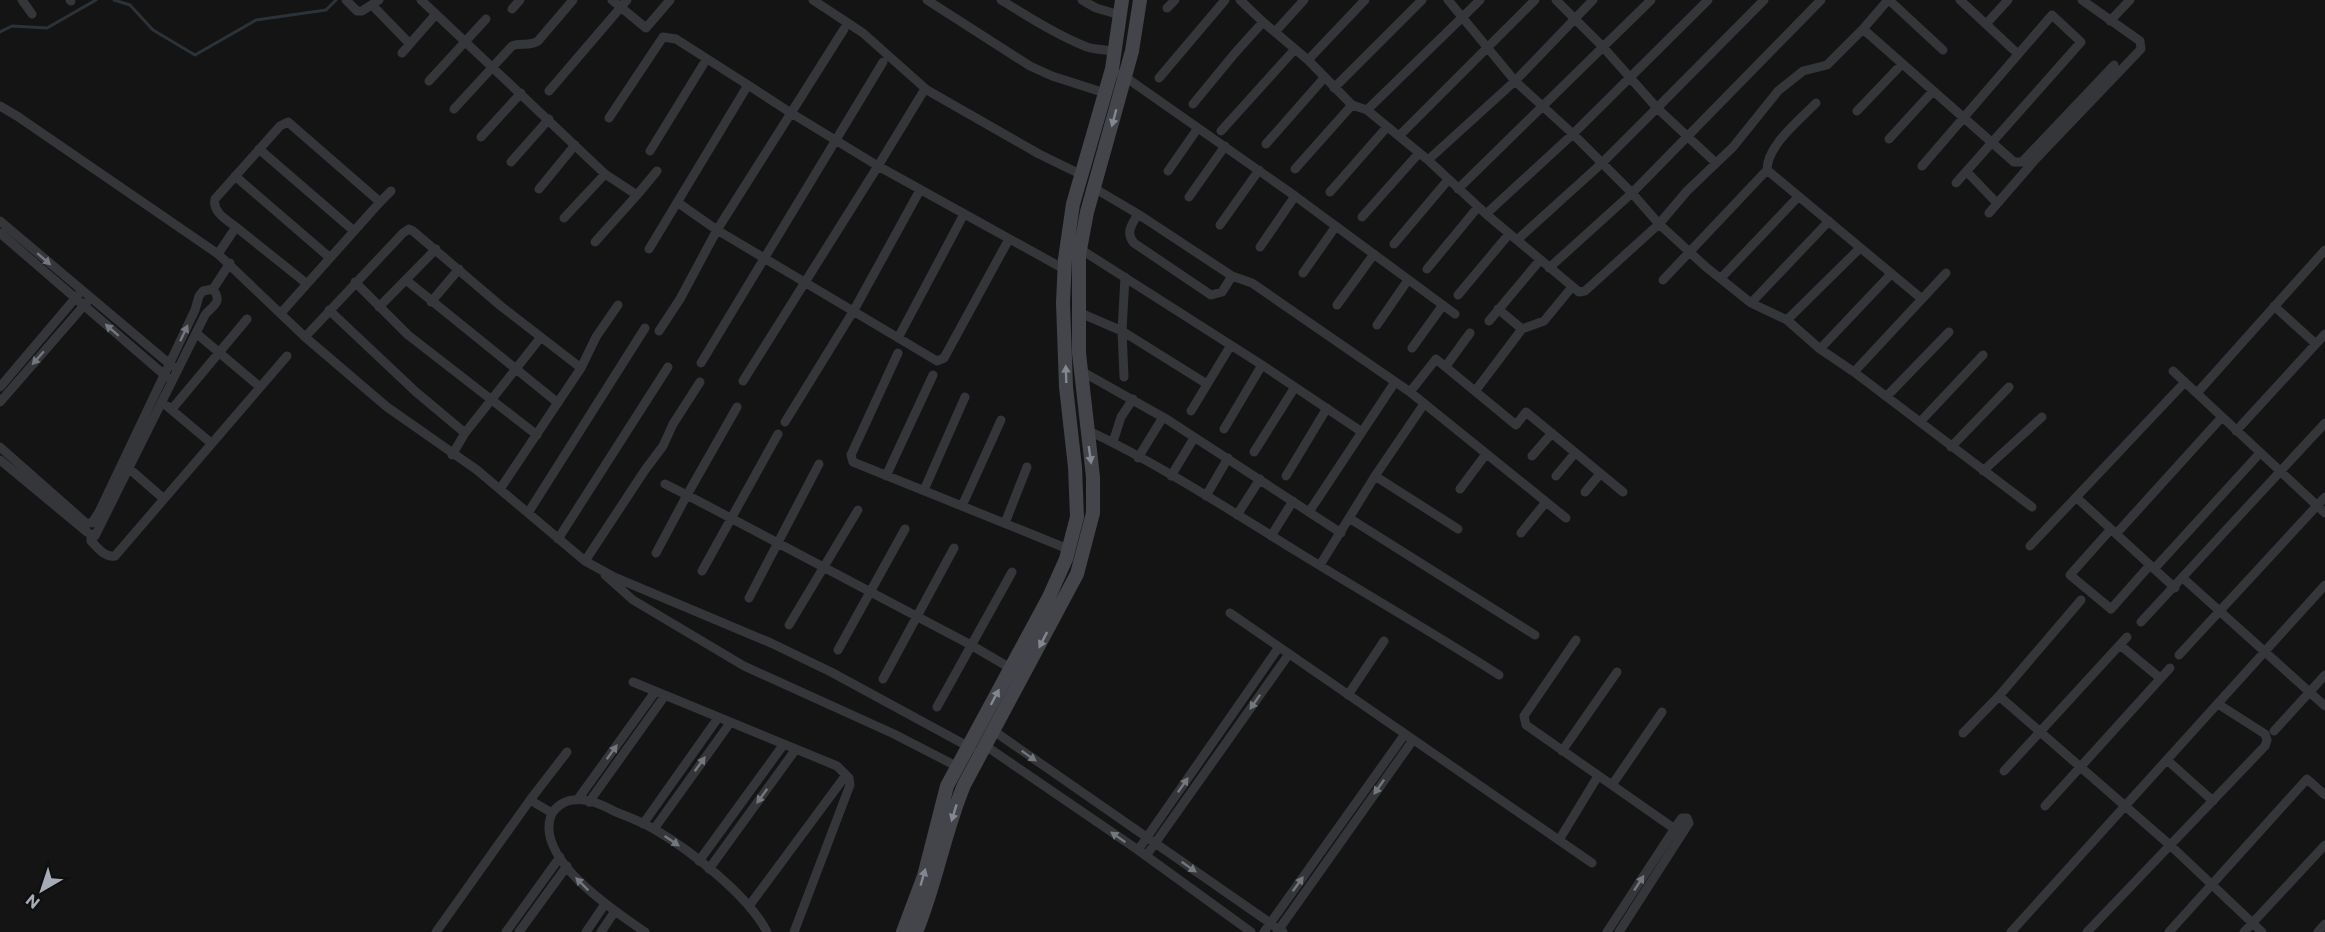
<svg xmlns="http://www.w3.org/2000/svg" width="2325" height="932" font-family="Commissioner,sans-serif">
	<rect width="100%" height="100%" fill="#141415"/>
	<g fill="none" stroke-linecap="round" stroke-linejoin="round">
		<path stroke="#2b3339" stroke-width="3" d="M114,0L130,5L153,30L195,55L256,20L326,10L336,0
			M0,32L12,26L47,28L96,0"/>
		<path stroke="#35363a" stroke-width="9" d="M22,0L32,14
			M70,0L71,1
			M346,0L357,11H362L379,0
			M421,0L605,174L637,195L595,242
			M612,0L646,28L670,0
			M813,0L863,33L927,90L1039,154L1082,175
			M927,0L1030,66L1052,76L1105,93
			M1001,0C1029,17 1057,35 1087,47C1096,50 1105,49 1114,52
			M1082,0L1096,8L1120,15
			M1240,0L1263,22L1308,60L1352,105L1367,110L1428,160L1486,214L1579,292L1585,291L1659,224L1687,191L1733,147L1778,91L1803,71L1827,65L1863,29
			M1448,0L1515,81L1573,134L1632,193L1659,224L1706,267L1751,303L1787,320L1820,349L1854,372L2032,507
			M1888,0L1863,29L2014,162H2022L2114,65
			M1889,0L1943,50
			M1960,0L2018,54
			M372,5L410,44
			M1167,8L1175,0
			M512,9L520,0
			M2110,21L2130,0
			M1986,24L2008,0
			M844,29L791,113L878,166L923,92
			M1275,32L1304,0
			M402,53L436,14
			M1308,60L1365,0
			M1121,74L1295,196L1455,314
			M1159,78L1225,0
			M429,81L486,19
			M1334,88L1422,0
			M549,91L627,0
			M1816,103C1800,120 1767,145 1767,170L1922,299L1946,273
			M1193,104L1235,53L1263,22
			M0,106L17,116L218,254L305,337L387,407L477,470L585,561L614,577L771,643L831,672L971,748
			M454,109L512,46C521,42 529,47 538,41L573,0
			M1367,110L1480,0
			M1857,111L1902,64
			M609,118L663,37L676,39L748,85
			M1221,131L1295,49
			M1399,136L1535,0
			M481,137L521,93
			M1889,139L1933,91
			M1266,144L1324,78
			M259,149L354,231
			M650,151L706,60
			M1428,160L1515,81L1593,0
			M511,162L549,119
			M1716,163L1657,108L1764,0
			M1922,166L2052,15L2081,42L1956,183
			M1295,169L1352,105
			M1168,171L1198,128
			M1967,172L1994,200
			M235,176L329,257
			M1094,188L1138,214L1232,276L1252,283L1410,392L1566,518
			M539,189L575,145
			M1458,189L1651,0
			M1330,192L1387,127
			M637,195L657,171
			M1189,197L1225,146
			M380,202L391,191
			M677,202L717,230L937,361L944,358L1009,239
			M1989,213L2034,161L2141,49L2140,41L2082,0
			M1138,214C1132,224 1125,233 1134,243L1211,295L1222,292L1232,276
			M1486,214L1573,134L1708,0
			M1362,217L1419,153
			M564,218L605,174
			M0,221L172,366
			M1220,225L1259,170
			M236,227L306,283
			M0,233L168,378
			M1517,240L1601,164L1657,108L1603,47L1556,0
			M1394,244L1448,180
			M1077,247L1262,365L1362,432
			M1260,247L1295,196
			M649,249L748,85L791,113L717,230L680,299L659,331
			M218,254L236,227C227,220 212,212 215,199L280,126L288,122L380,202L281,313
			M1549,268L1632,193L1821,0
			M1427,269L1478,207
			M1303,273L1336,226
			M1721,278L1798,197
			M406,280L558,403
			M1663,280L1767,170
			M355,282L408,335L537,435
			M1458,295L1509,234
			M431,302L459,269
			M1751,303L1829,221
			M1337,305L1374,254
			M2274,306L2316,344
			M379,307L436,249
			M1498,309L1522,329
			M329,310L416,392L465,433
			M1078,312L1122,331L1207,384
			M1787,320L1860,248
			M1489,321L1540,260
			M1377,325L1408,280
			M196,333L260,387
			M305,337L403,233L409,229L413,231L502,307L581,368L500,489
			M898,338L964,214
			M1412,348L1443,305
			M1820,349L1891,274
			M898,353L851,455L853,462L1068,549
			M701,363L883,62
			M1446,366L1470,333
			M581,368L596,337L618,305
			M1081,371L1168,420L1341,533
			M2173,371L2325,513
			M1854,372L1922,299
			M1124,377L1122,331L1125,277
			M743,381L878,166L1064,269
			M0,387L78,295
			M1476,390L1522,329L1544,321L1572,287
			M1410,392L1436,359L1516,425L1526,412L1623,492
			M2197,393L2325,250
			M1887,396L1949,332
			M0,402L87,302
			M167,406L211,443
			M172,409L247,319
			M1191,411L1231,345
			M785,422L854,310L920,190
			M1920,422L1983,355
			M1224,429L1262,365
			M1087,430C1159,464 1228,509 1296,551C1364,593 1432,632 1499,675
			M2236,431L2325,334
			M1113,442L1121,417L1133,399
			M0,447L86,523H92L99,512L195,310L199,296L203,291L213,289L230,263
			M1951,447L2009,387
			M1254,452L1295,387
			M452,455L465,433L541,337
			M1532,456L1552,433
			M1138,458L1163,417
			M0,460L87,532L95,536L205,315C213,305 223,303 213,289
			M125,465L164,499
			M1983,471L2042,417
			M886,476L933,375
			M1171,476L1194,438
			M1286,476L1327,408
			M1375,476L1458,529
			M1556,476L1575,453
			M665,484L687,495L737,407
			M1460,489L1486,454
			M924,490L965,397
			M1585,492L1600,474
			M1206,496L1228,458
			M2076,497L2175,588
			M962,506L1001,420
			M1309,512L1395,382
			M528,513L645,328
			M1237,515L1260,479
			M1349,518L1535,635
			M1005,523L1027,467
			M2111,529L2070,575L2111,609L2150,565
			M1521,533L1546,502
			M2116,534L2222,417
			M91,535V541C98,548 105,558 115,556L287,356
			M1271,536L1293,501
			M558,539L668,367
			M2030,546L2185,382
			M656,553L687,495L971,645L1010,668
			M585,561L645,470L663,446L673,424L700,382
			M1320,565L1375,476L1424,404
			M2154,569L2260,453
			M702,571L778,434
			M605,575L633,600L744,666L894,734L958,767
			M2184,579L2325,706
			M749,598L819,464
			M1230,613L1592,863
			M2141,622L2325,423
			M789,625L858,510
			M1576,640L1524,716L1526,725L1682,834
			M2120,645L2160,678
			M838,650L905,529
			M2179,655L2325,497
			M883,679L954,548
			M633,682L837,766L849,778L850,785L794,932
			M1348,695L1384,641
			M1999,696L2171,846L2262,932
			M937,707L1012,572
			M991,729L1283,932
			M2274,731L2325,675
			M1963,733L1999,696L2081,600
			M983,744L1138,850L1251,932
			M1562,751L1617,672
			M2167,760L2213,801
			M2004,771L2127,637
			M1612,785L1662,712
			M578,799L655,692
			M530,800L567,752
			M589,802L664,697
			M2045,806L2170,668
			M643,824L718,718
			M654,829L730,723
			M1559,840L1598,776
			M1138,850L1279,647
			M1146,856L1289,654
			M699,861L784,744
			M709,869L796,749
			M749,906L846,775
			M436,932L530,800L552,813
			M506,932L560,857
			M519,932L567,866
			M586,932L605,904
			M601,932L615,911
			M645,932C616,912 539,862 550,819C552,809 563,801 573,800C587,797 604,806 616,812C629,817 642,822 654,829C690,850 748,895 767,932
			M1264,932L1405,734
			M1277,932L1413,740
			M1607,932L1679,822L1682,818H1687L1689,823L1619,932
			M2011,932L2325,585
			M2087,932L2265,746L2267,740L2265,734L2218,704
			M2169,932L2307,779L2325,795
			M2244,932L2325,845
			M2318,932L2325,924"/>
		<path stroke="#43454a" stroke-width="14" d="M903,932L924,876L947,786L1049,597L1066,559L1077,517L1075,467L1066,387L1063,303L1065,259L1073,204L1112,69L1122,0
			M916,932C936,884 944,833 964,785L1077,574L1093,513V477L1079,353V255L1087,212L1132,51L1140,0"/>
	</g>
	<defs><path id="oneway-solid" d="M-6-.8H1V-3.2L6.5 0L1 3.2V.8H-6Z" transform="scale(1.5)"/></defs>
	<g fill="#838890">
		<use href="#oneway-solid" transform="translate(1114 118) rotate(105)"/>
		<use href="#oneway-solid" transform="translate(1066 374) rotate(-92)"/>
		<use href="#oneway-solid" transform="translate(1090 455) rotate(82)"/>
		<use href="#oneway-solid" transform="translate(1043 640) rotate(117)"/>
		<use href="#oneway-solid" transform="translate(995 697) rotate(-62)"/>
		<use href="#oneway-solid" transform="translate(954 813) rotate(107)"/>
		<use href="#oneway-solid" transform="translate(923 877) rotate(-74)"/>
	</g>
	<g fill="#73777e">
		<use href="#oneway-solid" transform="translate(44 259) rotate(41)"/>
		<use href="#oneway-solid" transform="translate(112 330) rotate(-139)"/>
		<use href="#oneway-solid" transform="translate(184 333) rotate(-65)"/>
		<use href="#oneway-solid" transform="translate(38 358) rotate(131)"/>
		<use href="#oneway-solid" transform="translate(1255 702) rotate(125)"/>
		<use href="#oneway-solid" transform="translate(612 752) rotate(-54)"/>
		<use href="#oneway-solid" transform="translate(1029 756) rotate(35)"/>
		<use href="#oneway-solid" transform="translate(700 764) rotate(-54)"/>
		<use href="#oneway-solid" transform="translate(1183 785) rotate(-55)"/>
		<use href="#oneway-solid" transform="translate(1379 787) rotate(125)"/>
		<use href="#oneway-solid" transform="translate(762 796) rotate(126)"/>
		<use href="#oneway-solid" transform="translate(1118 837) rotate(-145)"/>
		<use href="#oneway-solid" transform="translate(672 841) rotate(34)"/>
		<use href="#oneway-solid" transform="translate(1189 867) rotate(35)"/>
		<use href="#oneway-solid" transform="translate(1639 883) rotate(-57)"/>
		<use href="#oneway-solid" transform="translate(582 884) rotate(-135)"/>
		<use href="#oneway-solid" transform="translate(1298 884) rotate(-54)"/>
	</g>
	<g transform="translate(42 890) rotate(219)" stroke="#0f0f10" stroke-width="4.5" paint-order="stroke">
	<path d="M0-4.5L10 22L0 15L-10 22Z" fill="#a6acb5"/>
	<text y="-9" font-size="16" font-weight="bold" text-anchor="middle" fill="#a6acb5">N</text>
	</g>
</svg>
